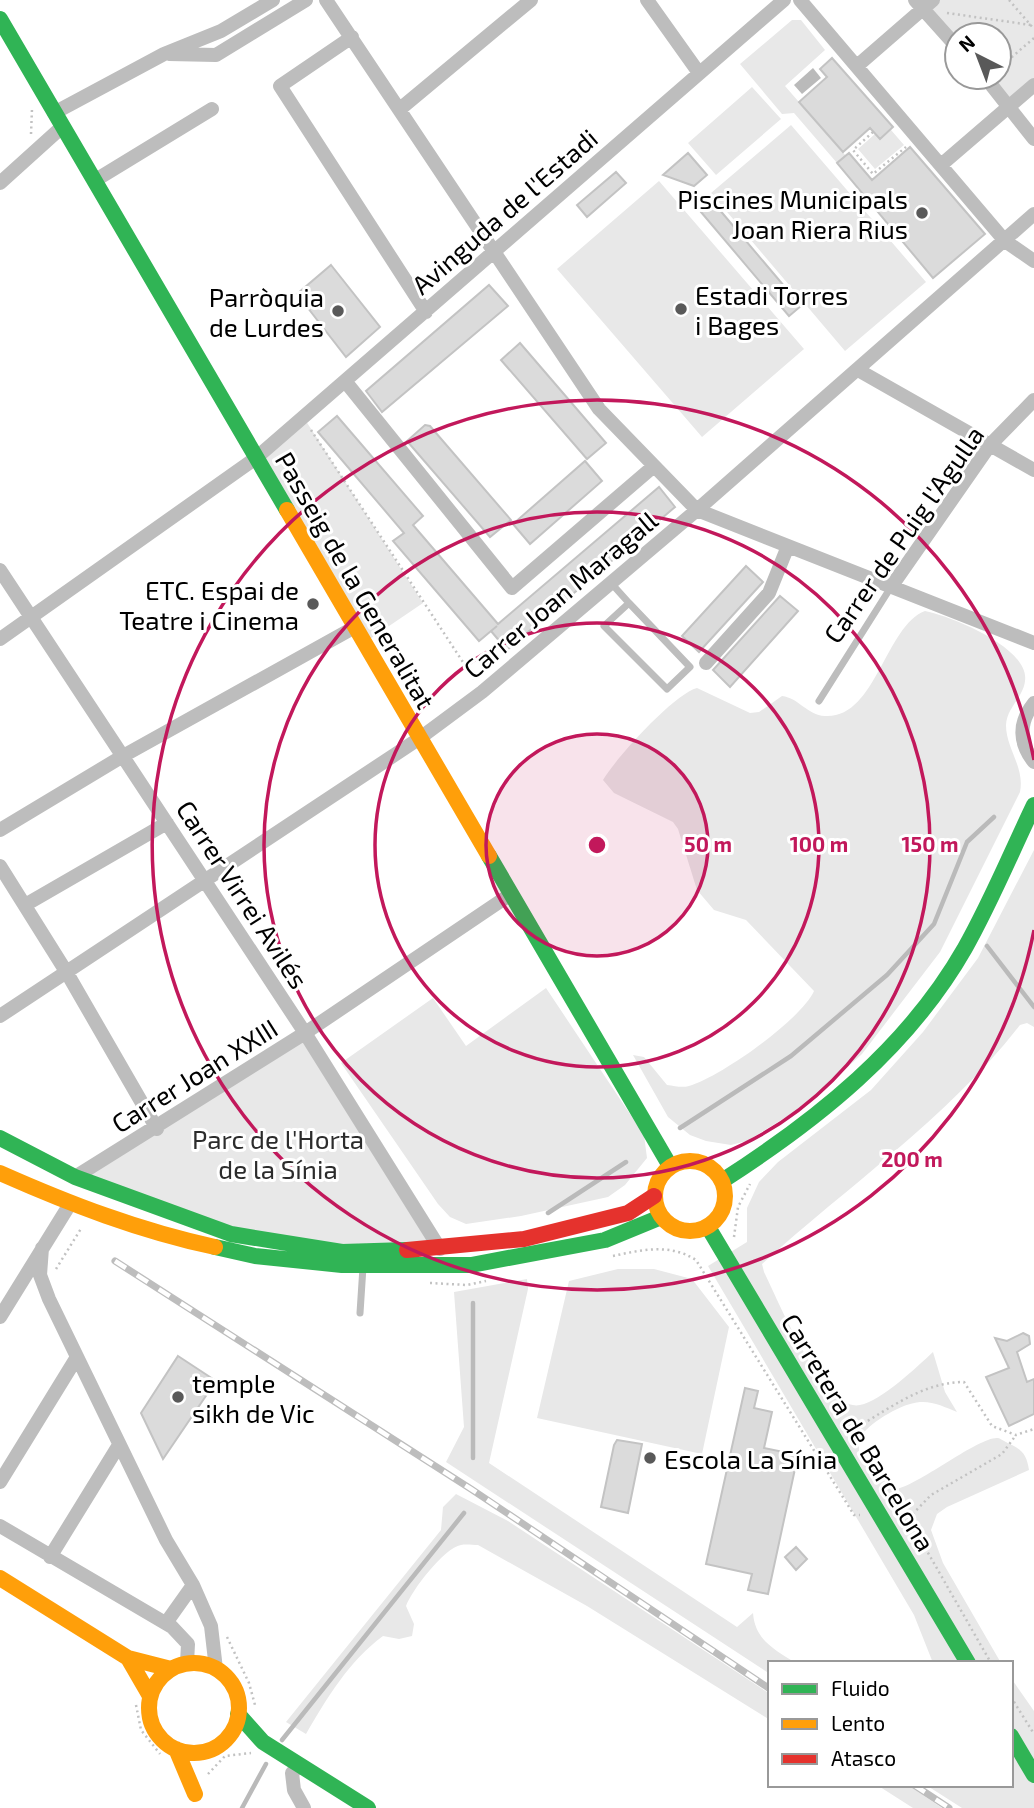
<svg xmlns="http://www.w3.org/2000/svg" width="1034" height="1808" font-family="'Exo 2',sans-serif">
	<rect width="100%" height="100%" fill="#fff"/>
	<path fill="#e8e8e8" d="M933,0H1034V85L1007,108L985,77H999V35H957V47L923,9Z
		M792,20H801L825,50L785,86L846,156L837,163L794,113L782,114L740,64Z
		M752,87L781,119L716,175L688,143Z
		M791,125L926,282L845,351L711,193Z
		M891,130L904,145L875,169L858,149L875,134L880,139Z
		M659,181L804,349L702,437L557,269Z
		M304,418L423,603L364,643L256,458Z
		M925,611C951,616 1030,648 1025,681C1023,698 1007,707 1006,725C1006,749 1025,767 1020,792L940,952L862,1054L804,1106L747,1141L731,1145L706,1141L690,1135L668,1117L633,1055L644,1057L667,1085C675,1086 682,1088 689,1086C720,1077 801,1020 814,991L746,920L714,910L697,890L678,829L673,822L614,793L603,780C616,758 674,694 697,688L750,713L759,712L782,696C799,698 807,715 825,716C876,719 885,626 925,611Z
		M1034,850V1027L1027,1023L1020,1025C948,1118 849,1185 762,1264L764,1272C778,1300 824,1413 860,1405C881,1401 917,1367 933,1352L945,1392L957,1412C945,1407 933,1401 920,1402C903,1403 872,1421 862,1435C859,1440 859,1445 859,1451L897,1489C923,1482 980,1436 998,1438C1002,1439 1008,1444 1012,1445C1024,1451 1027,1457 1029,1470L947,1507L937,1514L931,1530L943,1563L1001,1663H933L914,1615L708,1266L747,1242V1208L759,1182L778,1162L871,1090L923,1032L978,958Z
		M546,988L644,1135L647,1158L625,1185L608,1197L521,1216L466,1224L450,1217L438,1204L341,1063L433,998L466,1046Z
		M305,1033L440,1249L342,1252L231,1234L75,1177Z
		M618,1269H654L692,1279L729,1327L702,1454L537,1418L569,1281Z
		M527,1279L528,1289L489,1463L737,1627L753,1613C755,1640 774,1649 796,1663H770V1674L446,1462L464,1427L454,1292Z
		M456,1494L508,1521L770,1694V1720L587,1606L478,1545C473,1545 466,1544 461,1545C444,1548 412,1590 406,1606L414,1624L412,1636L399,1639L383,1636C349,1661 327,1698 306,1734L286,1722L441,1530L443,1507Z
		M1011,1678L1034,1711V1808H962L926,1785H1011Z
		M877,1785H908L942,1808H913Z"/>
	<path fill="#bababa" d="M813,68L821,78L802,94L794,85Z"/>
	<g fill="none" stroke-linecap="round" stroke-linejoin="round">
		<path stroke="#bababa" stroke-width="4.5" d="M987,946L1034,1007
			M680,1128L791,1056L887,975L934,924L967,842L994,817
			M548,1213L626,1162
			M473,1303V1458
			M282,1740L464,1513
			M242,1808L266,1764"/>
	</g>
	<path fill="#dbdbdb" stroke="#c3c3c3" stroke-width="2" d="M832,58L893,127L880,139L870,128L843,152L799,102L827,77L820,69Z
		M910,147L985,234L933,278L837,163L849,153L872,180Z
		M688,153L707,175L694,186L663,175Z
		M616,172L626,183L587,217L577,205Z
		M713,202L801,306L789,316L701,212Z
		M331,265L380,327L346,357L297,294Z
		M489,285L508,306L382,412L366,391Z
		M520,343L606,443L587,459L501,360Z
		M337,416L423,516L413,525L498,624L659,487L675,507L507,650L491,631L497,626L479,641L393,541L404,533L318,432Z
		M425,425L430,426L511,520L490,537L407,441Z
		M585,461L602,481L530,544L513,524Z
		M746,566L763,582L699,652L682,636Z
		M780,596L798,611L730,687L713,670Z
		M1023,1333L1029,1336L1030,1344L1017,1352L1027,1382L1034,1379V1414L1009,1426L986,1377L1009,1368L995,1338L1007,1341Z
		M178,1356L216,1381L163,1459L141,1413Z
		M745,1388L758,1391L754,1408L772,1412L764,1448L798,1455L768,1594L748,1590L752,1574L706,1564Z
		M617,1440L642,1444L628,1513L601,1507L614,1445Z
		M796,1547L807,1559L796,1570L785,1557Z"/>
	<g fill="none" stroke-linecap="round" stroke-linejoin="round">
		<path stroke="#c2c2c2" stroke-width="2.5" stroke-dasharray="2 3.5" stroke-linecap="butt" d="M1009,0L1034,29
			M947,13L1031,25
			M999,68L1034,38
			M873,132L853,150L873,174L906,147
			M31,134L32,109
			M311,430L474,679
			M734,1237L738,1207L750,1184
			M613,1256C641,1250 670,1243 696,1260L854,1515H860
			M56,1269L82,1227
			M430,1283L467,1285L486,1281
			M849,1432C885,1412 921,1382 964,1382L992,1426L1016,1435L1034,1429
			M905,1522L919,1537L991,1663
			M905,1522L931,1495L1002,1454L1016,1435
			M227,1637L249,1683L255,1705
			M1011,1697L1034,1734
			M136,1705L141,1730L160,1754
			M208,1774L225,1756L251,1753"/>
		<path stroke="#bdbdbd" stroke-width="7" d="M611,583L629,603L604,626L667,689L690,667L629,603
			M819,701L891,587
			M360,1313L363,1267"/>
		<path stroke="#bdbdbd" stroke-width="14" d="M326,0L599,409L697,510L1034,643
			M647,0L699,73
			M800,0L1005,241L1034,261
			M915,0L957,47
			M352,37L280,86L426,312
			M169,54L216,55L306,0
			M857,66L933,0
			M985,77L1034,139
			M400,109L531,0
			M54,113L164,54L221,31L273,0
			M941,165L1034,85
			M94,181L212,109
			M0,183L62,127
			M858,370L1034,470
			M345,381L512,588L654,466
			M0,570L305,1033L440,1249
			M891,587L990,445L1034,400
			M0,639L256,458L784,0
			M706,663L769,593L788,546
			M1034,703C1018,723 1019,743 1034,762
			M0,830L123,756L355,627
			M0,866L67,973L157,1129
			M25,905L167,823
			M0,1016L420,738L482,692L697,510L1034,214
			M75,1177L305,1033L511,894
			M42,1248L40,1275L49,1299L166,1540L193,1585L211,1626L216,1669
			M0,1317L70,1204
			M0,1482L77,1357
			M0,1526L172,1627L188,1644L187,1663
			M50,1557L119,1445
			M166,1623L193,1585
			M299,1766L292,1773L294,1790L304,1808"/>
		<path stroke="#30b455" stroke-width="16" d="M0,19L287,510
			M489,856L670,1166
			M0,1138L75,1177L231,1234L342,1252L407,1250
			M722,1181C817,1120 908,1048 965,948C991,902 1011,853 1034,805
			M708,1227L968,1663
			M215,1247L255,1256L342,1265H471L605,1240L661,1217
			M238,1714L263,1742L368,1808
			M1011,1736L1034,1775"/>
		<path stroke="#ff9f0a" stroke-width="16" d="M287,510L489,856
			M655 1196a35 35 0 1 1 70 0a35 35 0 1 1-70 0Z
			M0,1173C70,1204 140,1231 215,1247
			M0,1578L128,1658L171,1669
			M128,1658L150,1696
			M149 1708a45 45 0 1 1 90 0a45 45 0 1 1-90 0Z
			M176,1749L195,1794"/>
		<path stroke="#e5322d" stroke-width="16" d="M407,1250L524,1239L628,1213L654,1196"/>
		<defs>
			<path id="rail" d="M115,1261L471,1489L770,1689
				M914,1785L949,1808"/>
		</defs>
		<use href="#rail" stroke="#bdbdbd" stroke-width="7"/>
		<use href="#rail" stroke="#fff" stroke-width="4.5" stroke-dasharray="13" stroke-linecap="butt"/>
	</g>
	<circle cx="597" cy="845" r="111" fill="#c2185b" fill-opacity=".12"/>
	<g fill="none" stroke="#c2185b" stroke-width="3.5">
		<circle cx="597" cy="845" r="111"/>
		<circle cx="597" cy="845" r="222"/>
		<circle cx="597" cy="845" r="333"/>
		<path d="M1034 930A445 445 0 1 1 1034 760"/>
	</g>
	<g fill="#595959" stroke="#fff" stroke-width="2.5">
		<circle cx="922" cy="213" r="7"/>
		<circle cx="681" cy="309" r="7"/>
		<circle cx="338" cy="311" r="7"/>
		<circle cx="313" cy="604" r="7"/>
		<circle cx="178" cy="1397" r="7"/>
		<circle cx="650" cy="1458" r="7"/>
	</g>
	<g text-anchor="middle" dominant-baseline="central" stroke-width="6" stroke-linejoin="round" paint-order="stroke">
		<g font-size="26" fill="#000" stroke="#fff" text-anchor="end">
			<text x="908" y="198">Piscines Municipals<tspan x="908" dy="30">Joan Riera Rius</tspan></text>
			<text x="695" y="294" text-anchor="start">Estadi Torres<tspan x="695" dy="30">i Bages</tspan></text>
			<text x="324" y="296">Parròquia<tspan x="324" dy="30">de Lurdes</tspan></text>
			<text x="299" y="589">ETC. Espai de<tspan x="299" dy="30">Teatre i Cinema</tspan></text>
			<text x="192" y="1382" text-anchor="start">temple<tspan x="192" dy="30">sikh de Vic</tspan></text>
			<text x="664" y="1458" text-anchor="start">Escola La Sínia</text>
		</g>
		<g font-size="26" fill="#000" stroke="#fff">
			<text transform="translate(504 211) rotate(-41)">Avinguda de l'Estadi</text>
			<text transform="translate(903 534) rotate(-55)">Carrer de Puig l'Agulla</text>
			<text transform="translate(356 580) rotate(60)">Passeig de la Generalitat</text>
			<text transform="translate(560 594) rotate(-40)">Carrer Joan Maragall</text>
			<text transform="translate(243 894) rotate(57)">Carrer Virrei Avilés</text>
			<text transform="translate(194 1075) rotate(-32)">Carrer Joan XXIII</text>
			<text transform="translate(859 1432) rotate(59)">Carretera de Barcelona</text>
		</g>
		<g font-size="26" fill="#2c2c2c" stroke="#fff">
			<text x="278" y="1138">Parc de l'Horta<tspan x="278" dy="30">de la Sínia</tspan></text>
		</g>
	</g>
	<circle cx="597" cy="845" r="10" fill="#c2185b" stroke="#fff" stroke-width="3.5"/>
	<g font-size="21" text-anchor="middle" font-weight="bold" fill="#c2185b" stroke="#fff" stroke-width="6" stroke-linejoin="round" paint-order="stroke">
		<text x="708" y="852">50 m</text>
		<text x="819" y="852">100 m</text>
		<text x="930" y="852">150 m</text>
		<text x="912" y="1167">200 m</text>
	</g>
	<rect x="768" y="1661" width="245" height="126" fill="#ffffff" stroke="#999999" stroke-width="2"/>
	<rect x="782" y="1684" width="35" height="10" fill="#30b455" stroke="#999999" stroke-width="2"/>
	<text x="831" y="1696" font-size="21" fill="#000000">Fluido</text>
	<rect x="782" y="1719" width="35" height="10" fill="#ff9f0a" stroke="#999999" stroke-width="2"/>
	<text x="831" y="1731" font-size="21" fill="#000000">Lento</text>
	<rect x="782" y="1754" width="35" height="10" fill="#e5322d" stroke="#999999" stroke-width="2"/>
	<text x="831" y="1766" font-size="21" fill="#000000">Atasco</text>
	<g transform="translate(978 56) rotate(318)"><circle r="33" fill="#ffffff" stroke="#999999" stroke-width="2"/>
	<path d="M0-5L12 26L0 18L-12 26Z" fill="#595959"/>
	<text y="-10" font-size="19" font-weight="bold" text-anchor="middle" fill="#000000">N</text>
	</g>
</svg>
